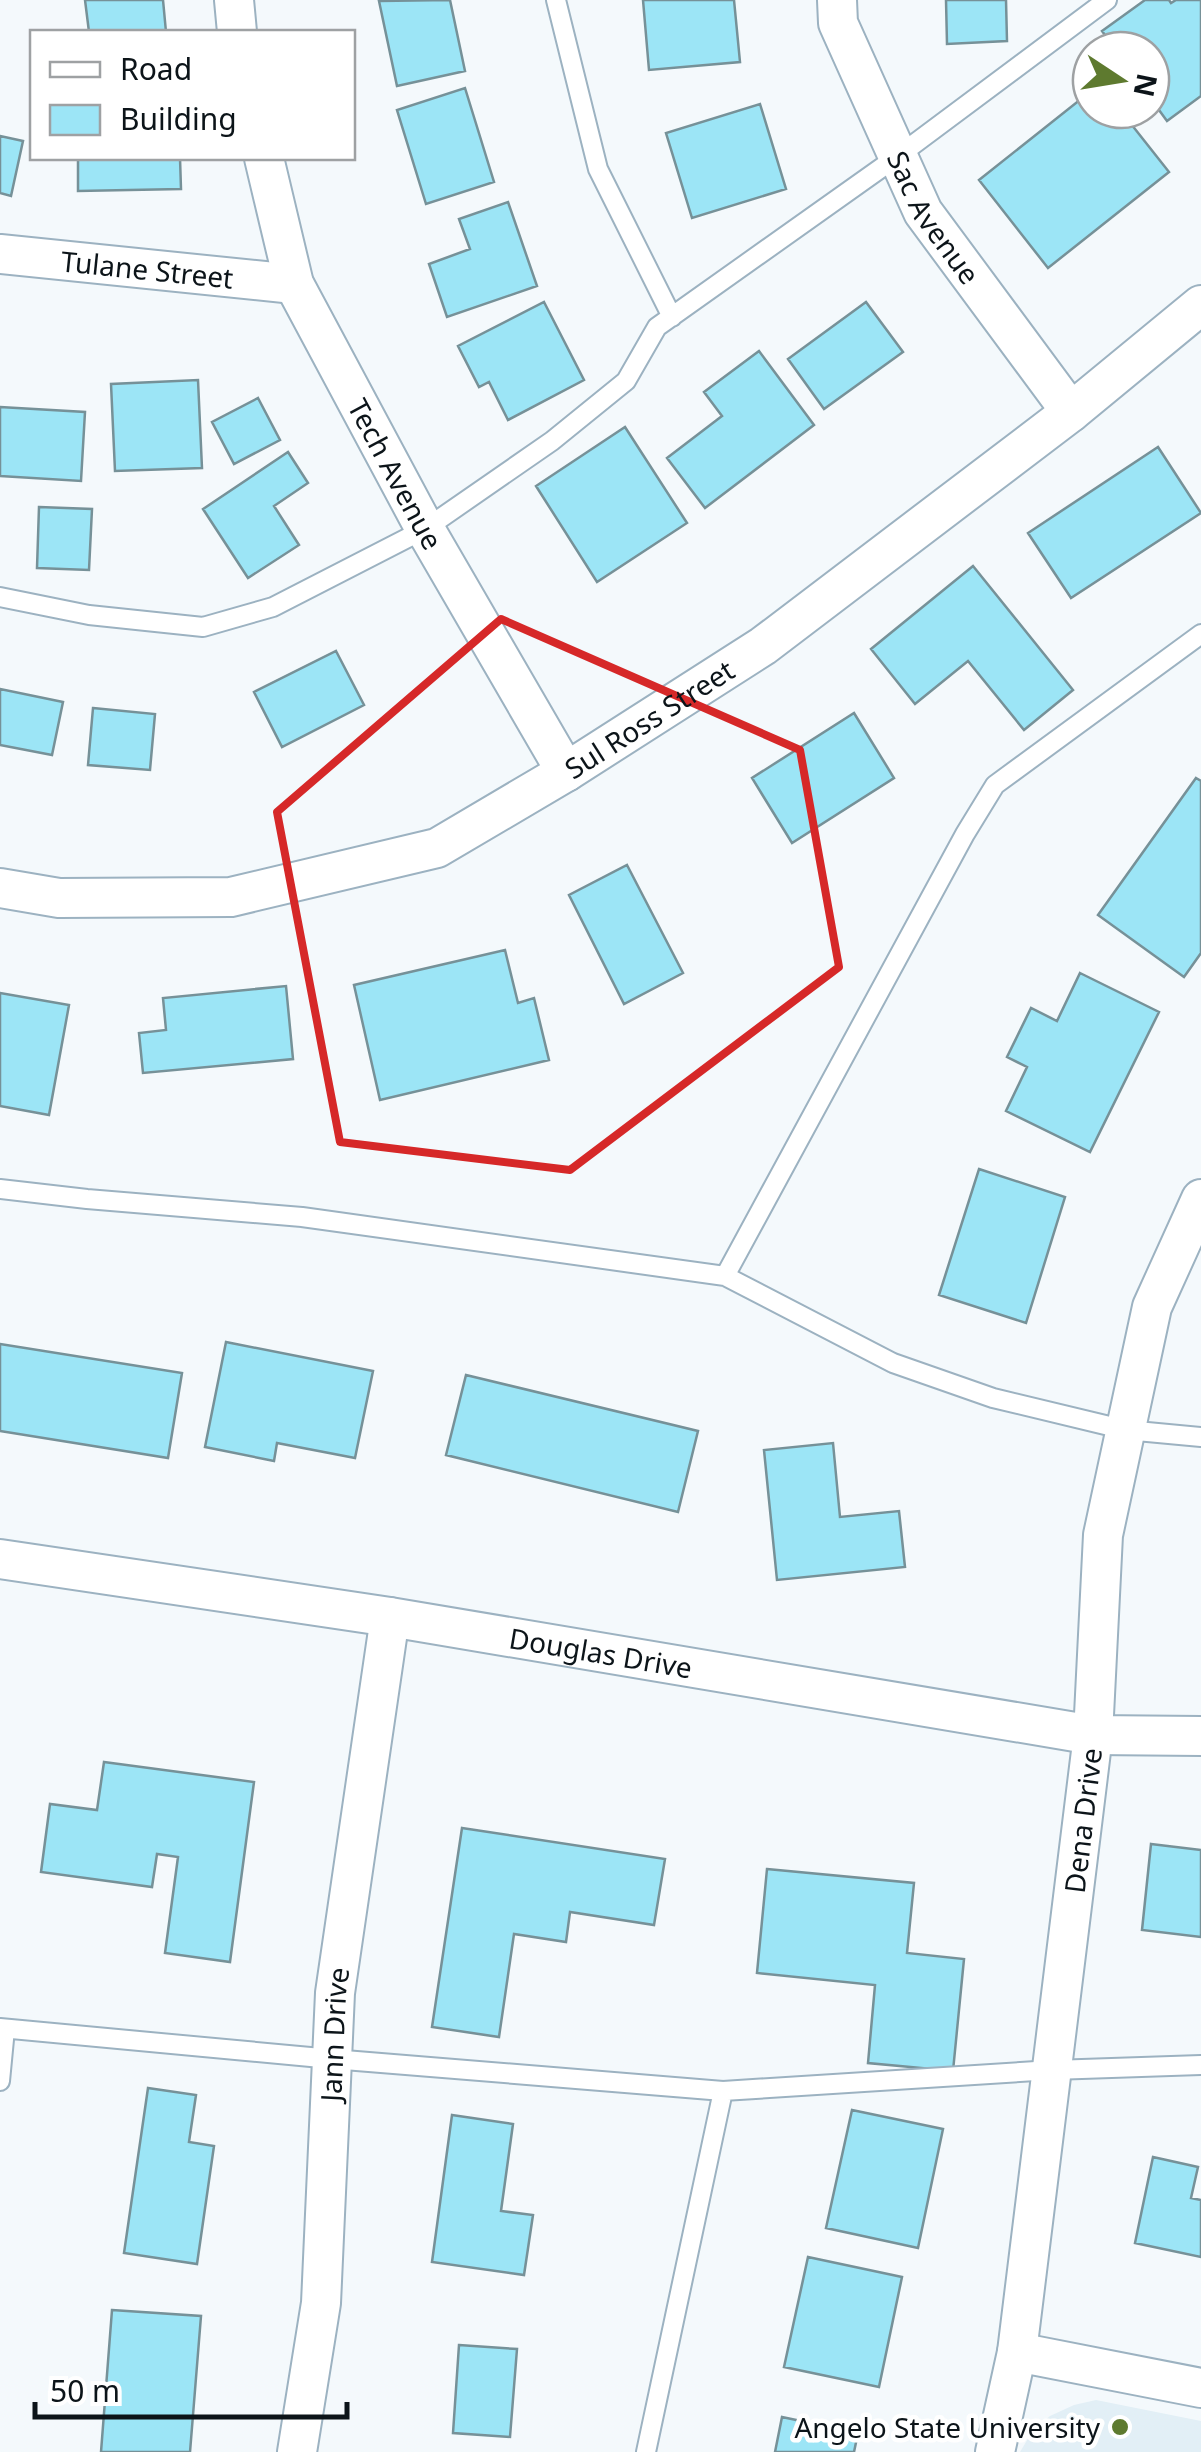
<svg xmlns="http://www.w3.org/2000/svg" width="1201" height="2452" font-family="'Noto Sans',sans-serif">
	<rect width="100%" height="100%" fill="#f4f9fc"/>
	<path fill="#e2eff6" d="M1096,2400L1201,2421V2452H1020L1032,2432L1050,2416L1074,2405Z"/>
	<path fill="#9ce5f6" stroke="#769198" stroke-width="2.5" d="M85,0H163L166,32H89Z
		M450,0L465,71L397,86L379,1Z
		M643,0H734L740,62L649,70Z
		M946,0H1006L1007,41L947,44Z
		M1145,0H1169L1171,3L1176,0H1201V96L1167,121L1151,99V50H1116L1102,31Z
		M465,88L494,182L426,204L397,110Z
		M1091,91V110H1120L1169,172L1048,268L979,180Z
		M760,104L786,189L692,218L666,133Z
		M0,136L23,141L11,196L0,193Z
		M78,158H180L181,189L78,191Z
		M508,202L537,286L447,317L429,264L470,249L459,219Z
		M544,302L584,380L508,420L489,382L479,387L458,346Z
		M866,302L903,352L824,409L788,359Z
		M759,351L814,425L705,508L667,458L722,416L704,392Z
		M198,380L202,468L115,471L111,384Z
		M258,398L280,440L234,464L212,422Z
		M0,407L85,412L81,481L0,476Z
		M625,427L687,523L597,582L536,486Z
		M1158,447L1201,513L1071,598L1028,533Z
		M288,452L308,483L274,506L299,545L248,578L203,509Z
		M39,507L92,509L89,570L37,568Z
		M973,566L1073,690L1024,730L968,661L915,704L871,649Z
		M336,651L364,705L282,747L254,692Z
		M0,689L63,702L52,755L0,745Z
		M93,708L155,714L150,770L88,765Z
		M854,713L894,778L792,843L752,778Z
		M1196,778L1201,781V953L1184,977L1098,915Z
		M627,865L683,973L624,1004L569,895Z
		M505,950L518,1003L534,998L549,1060L380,1100L354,985Z
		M1080,973L1159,1012L1090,1152L1006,1111L1027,1067L1007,1057L1031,1008L1057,1021Z
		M286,986L293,1059L143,1073L139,1033L166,1030L163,998Z
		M0,993L69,1005L49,1115L0,1106Z
		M979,1169L1065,1197L1026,1323L939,1295Z
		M226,1342L373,1371L355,1458L277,1443L274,1461L205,1447Z
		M0,1344L182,1373L168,1458L0,1431Z
		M466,1375L698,1431L678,1512L446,1455Z
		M833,1443L840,1517L899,1511L905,1567L777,1580L764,1450Z
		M104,1762L254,1782L230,1962L165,1953L178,1857L157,1854L152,1887L41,1872L50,1804L97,1810Z
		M462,1828L665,1859L654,1925L570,1912L566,1942L514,1934L499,2037L432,2027Z
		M1151,1844L1201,1850V1937L1142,1930Z
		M767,1869L914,1883L907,1953L964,1959L953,2071L868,2063L875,1985L757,1973Z
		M148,2088L196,2095L189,2142L214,2146L197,2264L124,2253Z
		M852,2110L943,2129L918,2248L826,2228Z
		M452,2115L513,2124L501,2211L533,2215L524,2275L432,2262Z
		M1153,2157L1198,2167L1191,2198L1201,2200V2257L1135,2243Z
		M808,2257L902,2277L879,2387L784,2367Z
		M112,2310L201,2316L190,2452H101Z
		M459,2345L517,2349L510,2437L453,2433Z
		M782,2417L858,2433L854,2452H775Z"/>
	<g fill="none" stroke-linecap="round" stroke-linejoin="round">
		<defs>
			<path id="lane" d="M556,0L598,169L672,317
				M0,597L89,615L203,627L273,607L425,529L552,441L626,381L657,327L898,156L1107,0
				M0,1189L87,1199L302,1217L725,1276L893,1363L993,1398L1126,1430L1201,1437
				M725,1276L965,834L995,785L1201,634
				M0,2028L332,2059L723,2091L1052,2070L1201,2065
				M0,2081L5,2029
				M646,2452L723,2091"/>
			<g id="street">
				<path d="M234,0L237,32"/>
				<path id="s1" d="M837,0L838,23L923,212L1071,412"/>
				<path id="s2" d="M264,158L294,284L425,529L566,772"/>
				<path id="s3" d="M0,254L294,284"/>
				<path id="s4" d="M0,888L59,898L231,897L437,848L566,772L763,646L1071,412L1201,305"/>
				<path id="s5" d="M0,1559L390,1617L1093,1735L1201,1736"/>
				<path d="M1017,2352L1201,2388"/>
				<path id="s6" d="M297,2452L321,2303L335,1993L390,1617"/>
				<path id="s7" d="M995,2452L1017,2352L1093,1735L1103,1535L1152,1307L1201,1199"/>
			</g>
		</defs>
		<use href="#lane" stroke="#9cb2c1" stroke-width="22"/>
		<use href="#street" stroke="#9cb2c1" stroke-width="42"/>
		<use href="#lane" stroke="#fff" stroke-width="18"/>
		<use href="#street" stroke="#fff" stroke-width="38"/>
	</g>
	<path fill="none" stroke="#d62828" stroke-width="8" stroke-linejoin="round" d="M501,619L800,750L839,967L570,1170L340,1142L277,812Z"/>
	<circle fill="#5e7a2f" stroke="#fff" stroke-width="4" cx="1120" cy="2427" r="10"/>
	<g text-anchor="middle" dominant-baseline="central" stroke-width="9" stroke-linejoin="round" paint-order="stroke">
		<g font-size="28" fill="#0c1419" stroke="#fff">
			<text stroke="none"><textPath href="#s1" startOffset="240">Sac Avenue</textPath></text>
			<text stroke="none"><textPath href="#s3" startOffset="148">Tulane Street</textPath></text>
			<text stroke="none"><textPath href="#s2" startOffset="345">Tech Avenue</textPath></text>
			<text stroke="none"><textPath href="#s4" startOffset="692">Sul Ross Street</textPath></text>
			<text stroke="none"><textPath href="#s5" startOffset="608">Douglas Drive</textPath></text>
			<text stroke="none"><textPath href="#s7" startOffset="638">Dena Drive</textPath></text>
			<text stroke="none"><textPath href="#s6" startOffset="420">Jann Drive</textPath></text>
		</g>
		<g font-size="28" fill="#0c1419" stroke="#fff" text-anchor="end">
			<text x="1100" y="2427">Angelo State University</text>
		</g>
	</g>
	<rect x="30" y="30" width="325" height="130" fill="#ffffff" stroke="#9ea1a3" stroke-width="2.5"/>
	<rect x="50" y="62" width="50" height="15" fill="#ffffff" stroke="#9ea1a3" stroke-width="2.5"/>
	<text x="120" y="80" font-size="30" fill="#0c1419">Road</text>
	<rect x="50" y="105" width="50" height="30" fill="#9ce5f6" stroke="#9ea1a3" stroke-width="2.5"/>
	<text x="120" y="130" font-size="30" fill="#0c1419">Building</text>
	<g transform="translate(1121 80) rotate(102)"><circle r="48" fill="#ffffff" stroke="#9ea1a3" stroke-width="2.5"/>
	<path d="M0-8L18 38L0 25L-18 38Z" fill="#5e7a2f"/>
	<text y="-15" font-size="28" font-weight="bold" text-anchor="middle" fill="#0c1419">N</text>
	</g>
	<path d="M35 2402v15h312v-15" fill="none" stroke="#0c1419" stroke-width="5"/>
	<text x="50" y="2402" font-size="30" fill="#0c1419" stroke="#ffffff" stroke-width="8" paint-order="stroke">50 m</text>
</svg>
